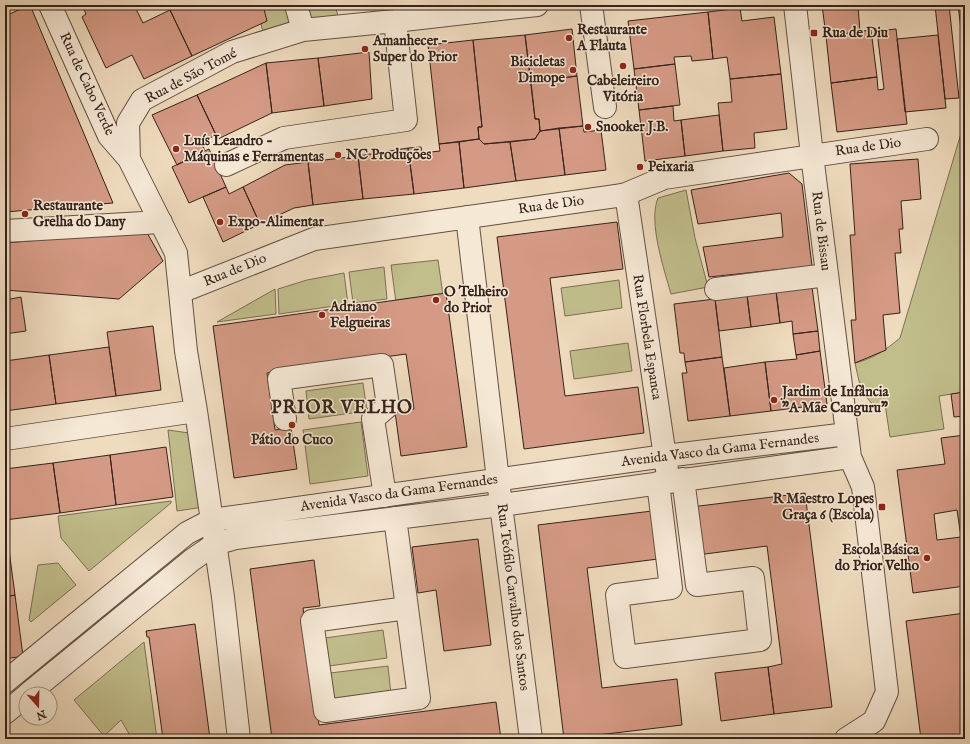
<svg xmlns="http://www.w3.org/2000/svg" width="970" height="744" font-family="'IM FELL English',serif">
	<rect width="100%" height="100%" fill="#efdbbe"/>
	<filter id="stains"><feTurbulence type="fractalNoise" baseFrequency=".005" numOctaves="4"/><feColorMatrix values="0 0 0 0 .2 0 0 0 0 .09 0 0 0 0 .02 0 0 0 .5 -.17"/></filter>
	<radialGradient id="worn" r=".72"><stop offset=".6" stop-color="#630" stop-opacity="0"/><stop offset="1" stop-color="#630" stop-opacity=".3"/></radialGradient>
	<path fill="#c1be8c" stroke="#7b7054" d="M256,5H289L294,23L263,32Z
		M301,5H335L338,16L305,24Z
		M965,129V392L939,396L944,429L890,437L885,404L873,405L861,390L855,363C872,359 886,350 900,338L962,130Z
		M686,190L695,238L708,287L671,294C664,269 648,222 658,198Z
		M438,260L444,302L397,310L391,265Z
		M384,267L387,299L353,303L349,272Z
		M344,273L348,304L279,314L278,289L307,280Z
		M619,280L622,308L565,316L561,288Z
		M275,289L276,314L217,322Z
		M628,343L632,371L574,379L570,351Z
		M363,383L367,411L309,419L306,391Z
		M361,422L368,476L310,484L303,430Z
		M168,430L189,433L204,507L177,511Z
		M171,501V503L89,571L61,538L58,516Z
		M58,563L76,585L31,622L29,620L38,565Z
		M383,630L387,658L329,666L325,638Z
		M144,642L157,739H132L121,720L104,736L74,700Z
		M388,666L391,694L333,701L330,673Z"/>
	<path fill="#d59a85" stroke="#35221b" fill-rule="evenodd" d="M30,5L113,203L5,212V16Z
		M82,5H134L143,23L170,10L192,56L144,79L132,55L106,68L82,17L86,14Z
		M180,5H263L267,21L192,56L170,10Z
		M822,5H858L860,32L826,36Z
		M935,5H949L959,98L945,99Z
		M958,5H965V61Z
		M740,8L742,21L774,17L781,74L730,79L727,57L713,59L708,12Z
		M708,12L713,59L692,61L691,56L674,57L675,64L634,69L628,21Z
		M572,29L577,76L531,82L525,35Z
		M896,29L907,124L837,132L831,83L877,77L878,90L884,89L877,31Z
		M871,30L877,77L831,83L826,36Z
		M525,35L535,119H539L540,131L535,139L484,144L479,139L478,127H482L473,40Z
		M938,35L946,108L905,112L897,39Z
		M473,40L482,127H478L479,139L439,144L428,45Z
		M369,52L372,99L324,106L318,58Z
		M318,58L324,106L272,113L266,63Z
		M266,63L272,113L218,139L197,95Z
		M675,64L680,105L639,110L634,69Z
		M781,74L787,129L754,133L755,148L723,151L718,103L732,102L730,79Z
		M577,76L583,126L540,131L539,119H535L531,82Z
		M197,95L216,135L201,142L205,151L177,165L152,115Z
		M673,106L674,121L681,120L685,156L645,161L639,110Z
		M719,115L723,151L685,156L681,120Z
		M583,126L584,132L601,130L606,170L565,175L559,128Z
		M559,128L565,175L516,181L510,142L535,139L540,131Z
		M479,139L484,144L510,142L516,181L464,188L459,142Z
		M459,142L464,188L414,194L408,148L421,147L422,153L440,151L439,144Z
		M408,148L414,194L363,199L358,156Z
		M209,149L226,187L189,203L172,167Z
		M358,156L363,199L313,205L308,162Z
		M918,159L921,199L901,201L903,229H899L901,253H895L900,313L883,315L886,350L855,363L851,320H856L850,235H855L850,164Z
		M308,162L313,205L294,208L260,224L243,187L285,165Z
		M789,173L802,184L812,266L709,277L703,247L783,237L781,213L698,224L691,190Z
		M226,187L229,194L243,187L260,224L223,242L203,197Z
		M617,222L623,269L550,278L565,396L638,387L644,433L524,449L497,237Z
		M146,231L163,261L119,299L5,290V243Z
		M812,287L818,331L793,334L792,321L780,323L776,291Z
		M776,291L780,323L751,327L747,295Z
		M446,293L467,447L401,456L395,412L414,409L406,354L267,373L275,430L291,428L297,469L234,478L213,326Z
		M747,295L751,327L719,331L715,299Z
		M21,297L26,331L5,334V300Z
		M715,299L722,357L685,362L684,353H680L674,304Z
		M153,326L161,390L116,396L107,332Z
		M818,331L820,351L796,355L793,334Z
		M109,347L116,396L56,404L49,355Z
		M820,351L827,404L771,411L765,362L797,359L796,355Z
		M49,355L56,404L5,411V361Z
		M722,357L730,416L688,421L682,373H687L685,362Z
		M765,362L771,411L730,416L724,368Z
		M965,392V416L954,417L951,394Z
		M965,435V586L913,593L897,470L945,464L941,438ZM957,510L961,537L937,540L934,514Z
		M166,447L173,497L116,505L110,455Z
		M110,455L116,505L60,513L53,463Z
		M53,463L60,513L5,520V469Z
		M805,493L832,707L774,714L768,667L782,664L767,546L697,555L691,507Z
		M652,511L658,559L587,568L602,688L677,679L682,725L564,739L538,525Z
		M7,535L15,595L5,597V536Z
		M478,539L491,645L444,651L436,590L418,593L412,547Z
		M314,560L320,606L303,608L319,725L496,702L501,739H272L250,569Z
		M15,595L23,656L5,659V597Z
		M965,613V739H921L906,621Z
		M195,624L210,739H163L149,637H147L146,631Z
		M768,667L774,714L721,721L715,673Z"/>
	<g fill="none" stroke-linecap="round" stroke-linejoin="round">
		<defs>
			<path id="minor" d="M50,5L109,136L129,159L176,253L186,351L196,411L223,597L239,739
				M296,5L303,30
				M591,5L605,107
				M795,5L812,155L850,457L863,487L887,692L874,721L846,739
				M129,159L128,123L142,100L232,52L303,30L395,21L537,5
				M226,165L284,138L406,120L395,21
				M626,194L667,470
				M467,217L501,505L531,739
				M5,231L161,222
				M716,289L827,275
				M180,292L314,239L616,196L626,194L664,178L927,139
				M285,419L279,379L382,365L388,406L373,419L385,496
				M5,439L196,411
				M658,483L671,588L617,595L625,657L760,640L753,578L697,585L683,479
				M395,518L419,698L325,711L312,621L407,608
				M5,682L187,533L212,520L665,456L847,434
				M28,694L192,560L215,544L236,538L501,505L850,457
				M5,713L26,696"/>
		</defs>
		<use href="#minor" stroke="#645044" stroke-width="24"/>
		<use href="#minor" stroke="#f5e8d5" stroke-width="22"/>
	</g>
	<g fill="#8f2418" stroke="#f5e8d5" stroke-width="1.5">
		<rect x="810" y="29" width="8" height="8" rx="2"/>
		<circle cx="569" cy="38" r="4"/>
		<circle cx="365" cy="49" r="4"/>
		<circle cx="623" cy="66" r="4"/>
		<circle cx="573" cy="70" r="4"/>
		<circle cx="588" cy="127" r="4"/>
		<circle cx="176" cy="149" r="4"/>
		<circle cx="338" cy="155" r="4"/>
		<circle cx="640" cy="167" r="4"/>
		<circle cx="25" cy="214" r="4"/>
		<circle cx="220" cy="222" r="4"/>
		<circle cx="436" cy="300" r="4"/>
		<circle cx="322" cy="315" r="4"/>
		<circle cx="774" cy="400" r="4"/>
		<circle cx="292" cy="425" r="4"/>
		<rect x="878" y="503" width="8" height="8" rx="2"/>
		<circle cx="927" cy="558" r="4"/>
	</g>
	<g text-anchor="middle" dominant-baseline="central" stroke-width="3" stroke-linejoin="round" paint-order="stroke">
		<g font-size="14" font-weight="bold" fill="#35221b" stroke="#f5e8d5" text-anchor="start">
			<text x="577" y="30">Restaurante<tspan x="577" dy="16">A Flauta</tspan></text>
			<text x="822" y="33">Rua de Diu</text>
			<text x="373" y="41">Amanhecer -<tspan x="373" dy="16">Super do Prior</tspan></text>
			<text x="565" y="62" text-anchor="end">Bicicletas<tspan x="565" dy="16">Dimope</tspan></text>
			<text x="623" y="81" text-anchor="middle">Cabeleireiro<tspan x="623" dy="16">Vitória</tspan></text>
			<text x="596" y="127">Snooker J.B.</text>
			<text x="184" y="141">Luís Leandro -<tspan x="184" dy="16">Máquinas e Ferramentas</tspan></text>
			<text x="346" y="155">NC Produções</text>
			<text x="648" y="167">Peixaria</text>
			<text x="33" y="206">Restaurante<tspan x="33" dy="16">Grelha do Dany</tspan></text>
			<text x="228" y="222">Expo-Alimentar</text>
			<text x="444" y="292">O Telheiro<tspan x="444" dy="16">do Prior</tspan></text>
			<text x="330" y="307">Adriano<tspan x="330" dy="16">Felgueiras</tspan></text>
			<text x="782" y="392">Jardim de Infância<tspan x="782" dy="16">"A Mãe Canguru"</tspan></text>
			<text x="292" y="440" text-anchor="middle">Pátio do Cuco</text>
			<text x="874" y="499" text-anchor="end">R Maestro Lopes<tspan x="874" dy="16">Graça 6 (Escola)</tspan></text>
			<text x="919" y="550" text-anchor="end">Escola Básica<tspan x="919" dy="16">do Prior Velho</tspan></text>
		</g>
		<g font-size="14" fill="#35221b" stroke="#f5e8d5">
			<text transform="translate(191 76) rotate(-28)">Rua de São Tomé</text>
			<text transform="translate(87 84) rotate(65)">Rua de Cabo Verde</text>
			<text transform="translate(868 147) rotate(-8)">Rua de Dio</text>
			<text transform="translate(551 205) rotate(-8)">Rua de Dio</text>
			<text transform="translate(821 231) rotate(83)">Rua de Bissau</text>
			<text transform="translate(235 270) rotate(-22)">Rua de Dio</text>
			<text transform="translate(647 337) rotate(81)">Rua Florbela Espanca</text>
			<text transform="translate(720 450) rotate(-7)">Avenida Vasco da Gama Fernandes</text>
			<text transform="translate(399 493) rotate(-8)">Avenida Vasco da Gama Fernandes</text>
			<text transform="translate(513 597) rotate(83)">Rua Teófilo Carvalho dos Santos</text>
		</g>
		<g font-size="18" font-weight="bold" letter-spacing="1" fill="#35221b" stroke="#f5e8d5">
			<text x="342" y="408">PRIOR VELHO</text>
		</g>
	</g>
	<rect width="970" height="744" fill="none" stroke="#efdbbe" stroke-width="20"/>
	<rect x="6" y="6" width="958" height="732" fill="none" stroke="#35221b" stroke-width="2"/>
	<rect x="10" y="10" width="950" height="724" fill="none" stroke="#35221b"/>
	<g transform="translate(38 706) rotate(160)"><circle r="19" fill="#f5e8d5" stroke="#a8998b"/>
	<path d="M0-3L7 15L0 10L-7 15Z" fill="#8f2418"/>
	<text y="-6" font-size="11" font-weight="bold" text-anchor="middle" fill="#35221b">N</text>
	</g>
	<rect width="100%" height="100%" filter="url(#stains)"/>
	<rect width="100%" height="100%" fill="url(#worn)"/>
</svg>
